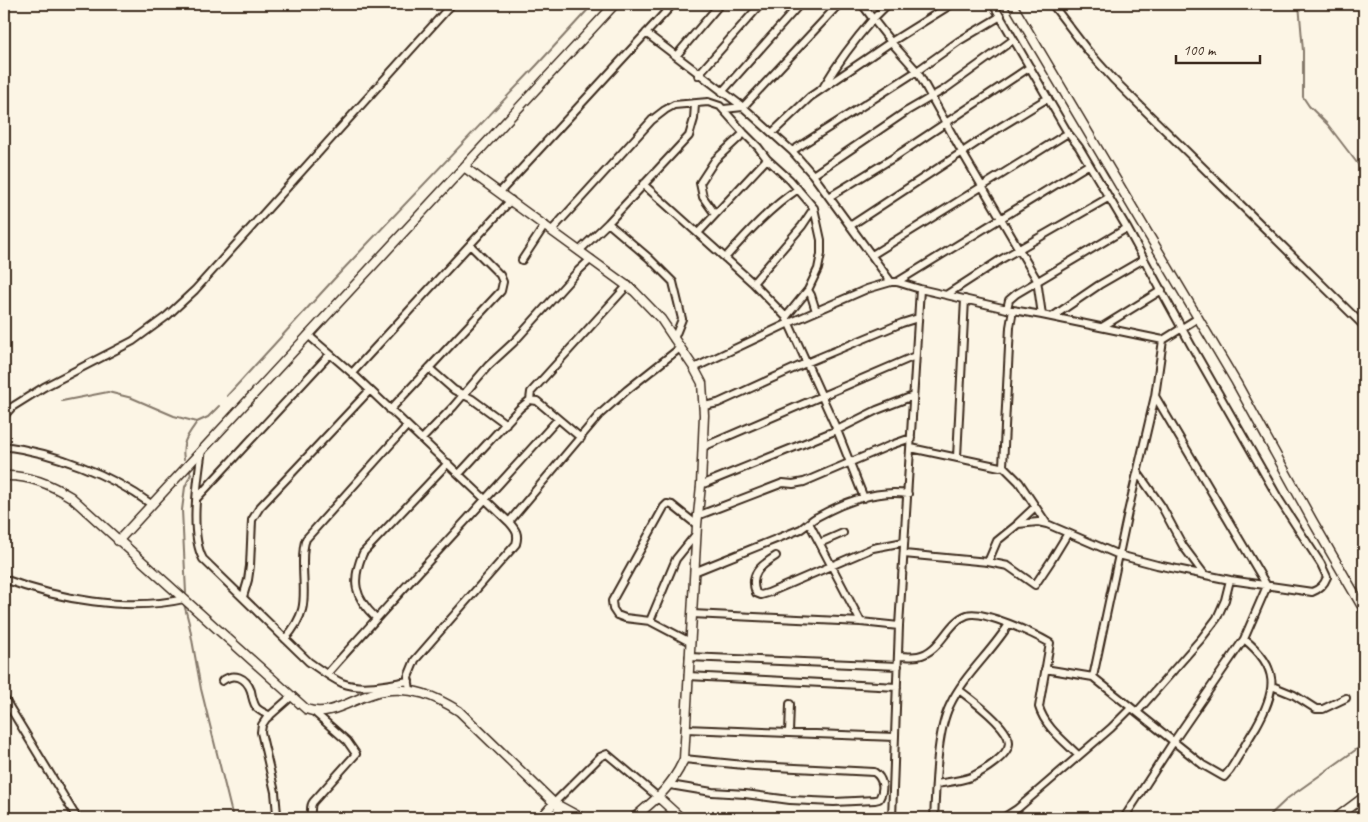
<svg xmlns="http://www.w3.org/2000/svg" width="1368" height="822" font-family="Caveat,sans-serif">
	<rect width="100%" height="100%" fill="#fcf5e5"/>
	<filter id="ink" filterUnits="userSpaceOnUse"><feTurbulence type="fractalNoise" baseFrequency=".02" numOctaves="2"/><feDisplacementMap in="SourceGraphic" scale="10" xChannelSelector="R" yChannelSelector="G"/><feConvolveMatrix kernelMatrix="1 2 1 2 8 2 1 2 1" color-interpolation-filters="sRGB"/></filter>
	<g filter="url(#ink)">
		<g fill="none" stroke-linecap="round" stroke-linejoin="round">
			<path stroke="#85796b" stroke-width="2" d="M1299,4L1303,51V97L1309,106L1328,125L1364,172
				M227,396L335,278L537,65L593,4
				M62,401L108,392L132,398L174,416L197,422L208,417L219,406
				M184,459C181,442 188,435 197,422
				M186,593L182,510L185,487L191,474L189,470
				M184,604L189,623L201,689L233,818
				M1267,818L1288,798L1364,744"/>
			<defs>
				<path id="minor" d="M888,4L873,19L891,42L917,71L962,152L1037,280L1042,315
					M1052,4L1088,51L1113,79L1364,326
					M646,33L743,107L792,151L813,175L891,282
					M676,56L720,4
					M698,75L761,4
					M824,86C840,59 853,42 873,19L862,4
					M722,92L800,4
					M724,109L743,107L839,4
					M772,133L810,97L891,42L952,4
					M792,151L917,71L959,41L1001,16
					M813,175L907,111L945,89L1013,40
					M643,184L753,283L786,317L837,430L864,498
					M500,192L673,4
					M829,197L893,158L1030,67
					M715,214L703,197L700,183L715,160L744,133
					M608,223L649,258L673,282L682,319L674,339
					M850,226L1002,126L1048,98
					M552,230L652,120L665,110L674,105L708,102L720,106L744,133L758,147L767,159L790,180L814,208L821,240V254L818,269L808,290L786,317
					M698,233L767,159
					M579,251L608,223L689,136L694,119L695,104
					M872,255L1068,133
					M725,258C748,232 770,208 798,189
					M522,260L545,225
					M897,282L1088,165
					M753,283L802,226L814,208
					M808,290L811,295L816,311
					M946,295L1000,260L1108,198
					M1007,309L1009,300L1016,294L1127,228
					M1052,317L1099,285L1144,259
					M1102,327L1162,290
					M308,335L352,373L509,522C516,530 519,534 516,544L415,660L408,677L410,690
					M429,368L454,390L472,399L506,424
					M694,368L789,323L867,289L891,282H897L920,289L1007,309L1042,315L1163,340L1198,318
					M352,373L511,200
					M530,400L531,392L628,285
					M704,406L718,403L806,363L902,323L918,318
					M390,410L501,291L503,282L500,275L471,246
					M4,416L12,407L44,387L133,341L167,316L195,290L452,4
					M422,439L453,407L488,366L514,342L578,271L591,259
					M4,446C55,453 110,474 151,504
					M703,447L915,356
					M911,448L1000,467L1003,466L1010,327L1013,310
					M202,449C198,478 189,533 203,559L309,662C319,669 331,678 342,683C363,691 388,684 409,681
					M957,457L965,299
					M1003,466L1019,482L1047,524
					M1138,473L1162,507L1183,546L1204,574
					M459,474L520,408L530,400L537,401L581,438
					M701,485L837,430L877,410L913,396
					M197,498L330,354
					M697,516L783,483L793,484L804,482L891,445L911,438
					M509,522L599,415L627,390L680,348
					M809,523L861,622
					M1018,523L1035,507
					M820,543L843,533
					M904,554L988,562L1008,566L1035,585L1051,561L1068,533L1119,555L1157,565L1230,580L1312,592C1320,589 1324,585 1327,577L1321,564L1280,501L1191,345L1127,228L1079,147L1068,133L993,4
					M776,556C760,566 749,574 756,593L761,595L768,593L873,548L904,542
					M988,562L997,541L1018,524L1038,522L1047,524L1068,533
					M694,572L801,529C807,525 811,520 817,517C844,502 877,489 908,494
					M4,579C57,599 128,612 184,599
					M243,597L248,580L250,566L252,520L260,507L370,390
					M692,614L861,622L899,626
					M376,618C354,597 351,581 363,553L448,463
					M650,621L676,559L697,533
					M285,639C310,610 303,597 303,562C303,554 303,546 306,539L407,426
					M690,642L650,621L625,618L617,615L613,609L612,601L664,507L667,504L672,505L697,525
					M899,656C905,656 912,657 918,656C941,652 947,622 967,615C982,609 1036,635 1050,643L1039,707C1045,727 1064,741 1078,755
					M689,657L898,666
					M1045,669L1093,677L1203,765L1224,777L1230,770C1239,756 1247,741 1256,727C1277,690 1280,668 1244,639
					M327,674C403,588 482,504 558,419
					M688,676L897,687
					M1093,677L1128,512L1155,396L1163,340
					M222,681C234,672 246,677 251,691C252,697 253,702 256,707C259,711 265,713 270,716
					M1272,686L1294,695L1316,709H1323L1346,698
					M4,698L77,818
					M1137,712L1201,639L1217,618L1225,600L1230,580
					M685,729L895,737
					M789,733L790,704
					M937,784C948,782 960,781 971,777C982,772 1010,755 1009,742C1008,726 971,699 959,690
					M670,785L712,792L745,794L790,800L834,802L875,800L879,799C885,789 883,778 874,772L754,766L684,759
					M554,803L600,757L607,754L658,797
					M275,818L277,814L275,792L261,732L262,725L266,719L292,696
					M309,818C313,813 309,807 313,802L356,754L347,741L313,711
					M554,818L559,806
					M892,818L899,626L920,289
					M934,818C936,787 936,733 950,705C964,675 991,653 1009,624
					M1003,818L1017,809L1111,728L1131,708
					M1124,818L1174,741L1244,639L1267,586L1155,396"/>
				<path id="tertiary" d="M1012,4L1236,382L1312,520L1364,610
					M464,167L615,4
					M4,476C29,475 50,484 71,497L306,709C332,719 358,694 383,691C412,686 435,696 459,711L554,803L582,818
					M118,541L464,167L634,291L661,319L694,368L702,383L704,415L701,485L697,525L684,759C677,775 670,785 658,797L681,818
					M541,818L554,803
					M634,818L658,797
					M1336,818L1364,797"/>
			</defs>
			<use href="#minor" stroke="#3b2a1e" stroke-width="10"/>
			<use href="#tertiary" stroke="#3b2a1e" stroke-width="11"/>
			<use href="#minor" stroke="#fcf5e5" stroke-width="6"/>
			<use href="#tertiary" stroke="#fcf5e5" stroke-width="8"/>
		</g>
	</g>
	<rect width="1368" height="822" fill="none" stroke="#fcf5e5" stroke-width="20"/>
	<rect x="10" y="10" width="1348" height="802" fill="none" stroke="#3b2a1e" stroke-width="2" filter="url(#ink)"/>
	<path d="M1176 55v8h84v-8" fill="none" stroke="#3b2a1e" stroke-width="2.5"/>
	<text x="1183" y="55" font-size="15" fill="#3b2a1e" stroke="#fcf5e5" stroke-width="4" paint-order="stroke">100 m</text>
</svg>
